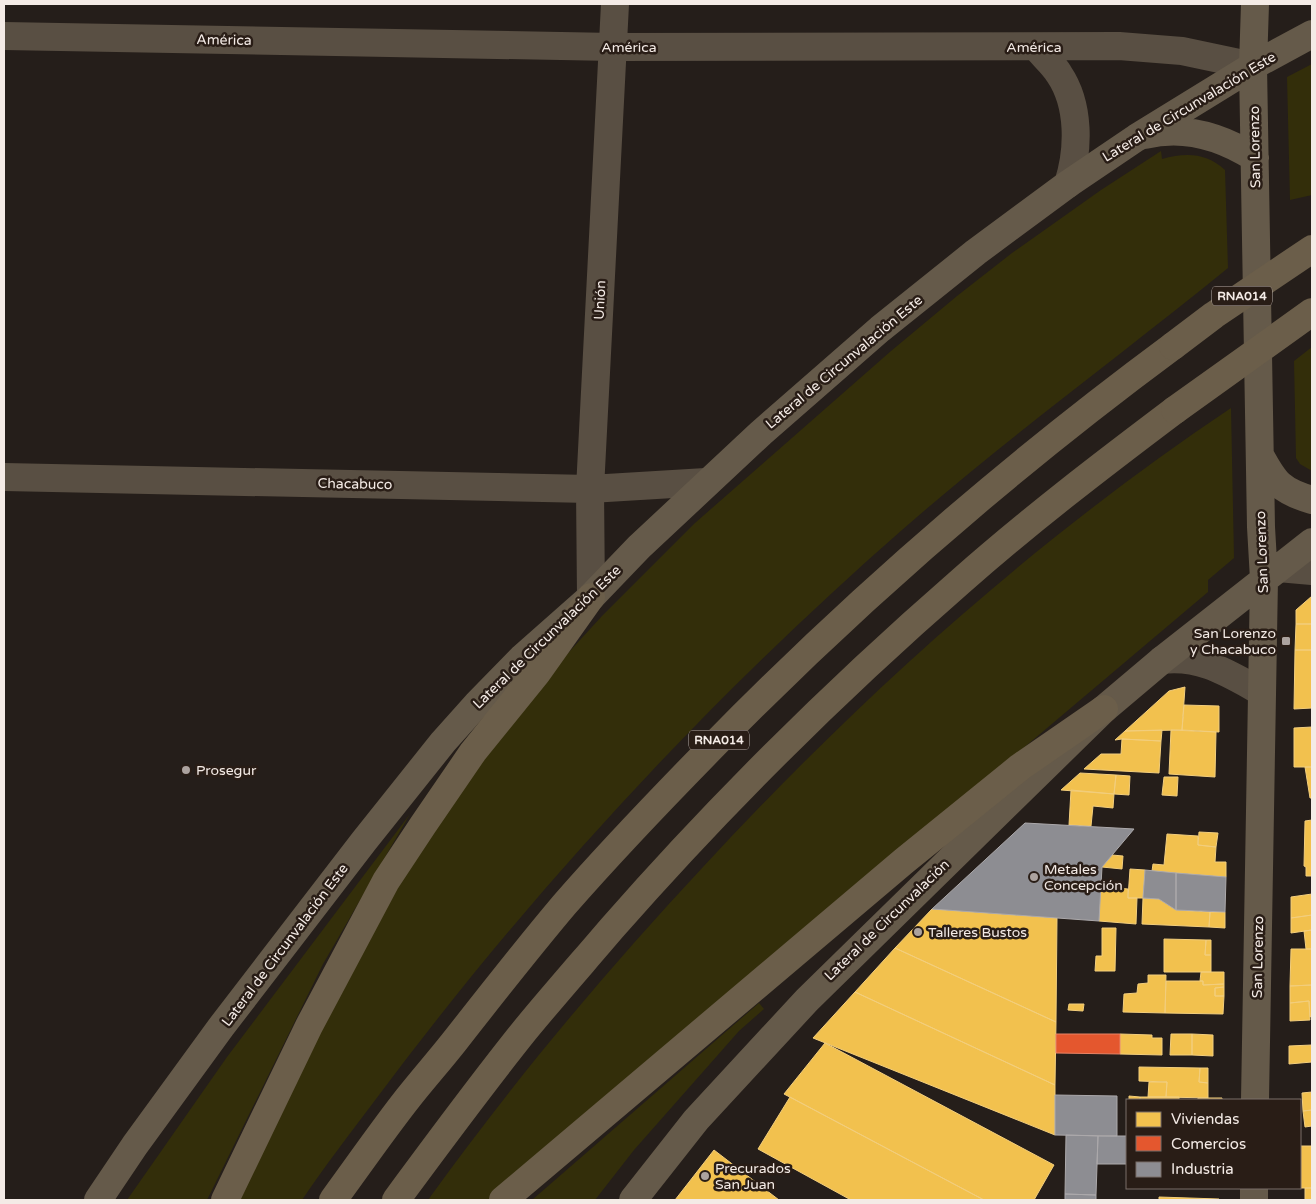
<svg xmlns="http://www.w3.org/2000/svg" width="1316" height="1204" font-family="'Varela Round',sans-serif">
	<rect width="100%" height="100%" fill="#251e1a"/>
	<path fill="#332e0a" d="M1312,64V195L1290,200L1287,77Z
		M1161,151L1162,159C1186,152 1207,153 1225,170L1228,268C1120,356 1007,438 902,530C708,700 531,891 376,1099C351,1132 325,1166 302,1200H236L371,927L465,782L558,664L602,616L695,523L891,351L957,296L1012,253L1101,190Z
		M1312,347V471L1300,464L1296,458L1294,361Z
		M1231,408L1234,558L1208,580V592L488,1200H428C512,1083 605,972 703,867C862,695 1037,538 1231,408Z
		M410,814L323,964L207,1200H127L227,1057Z
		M759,1003L764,1009L739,1031L634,1150L595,1200H532Z"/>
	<path fill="#f2c14e" stroke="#f3ce7c" d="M1312,596V624H1296V610Z
		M1296,624H1312V650H1295Z
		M1295,650H1312V708L1294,709Z
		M1185,687L1182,730L1125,731L1169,691Z
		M1184,705L1219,706V732L1182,730Z
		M1312,727V767H1294V728Z
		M1162,730L1161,741L1122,739L1115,740L1125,731Z
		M1171,730L1216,732L1215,777L1169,774Z
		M1122,739L1161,741L1159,773L1084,769L1101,754H1121Z
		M1305,767H1312V798H1310Z
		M1080,773L1116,775L1114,794L1061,790Z
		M1116,775L1130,776L1129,795L1114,794Z
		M1164,777H1178L1177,796L1162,795Z
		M1071,790L1114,794L1113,808L1093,806L1091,826L1069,825Z
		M1312,820V876H1306V867L1304,866L1305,821Z
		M1199,832L1218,833L1216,847L1198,845Z
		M1167,834L1198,836V845L1216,847L1215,862H1226V877L1152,871L1153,864L1164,865Z
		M1112,855L1123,856L1122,869L1102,867Z
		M1130,869L1145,870L1143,898H1128Z
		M1100,886L1128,889V898H1137L1136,924L1099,921Z
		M1312,894V915L1291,918V897Z
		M1143,898L1159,899L1176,910L1210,912L1209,927L1142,924Z
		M932,909L1057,918L1056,1022L895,948Z
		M1210,912H1225V928L1209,927Z
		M1312,915V930L1291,933V918Z
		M1102,928H1116L1115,971H1095L1096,956H1102Z
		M1312,930V949H1306L1304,931Z
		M1164,939L1206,940L1205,955H1211V972H1164Z
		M1206,940H1211V955H1205Z
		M895,948L1056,1022L1055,1085L855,992Z
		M1291,949H1312V985L1290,986Z
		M1201,972H1224V984L1203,985V981H1200Z
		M1148,975H1166L1165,1013L1123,1012L1124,994L1137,993L1138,984L1148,983Z
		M1166,981H1203V985L1224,984V987L1215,988V996H1224L1223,1014L1165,1013Z
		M1312,985V1016L1310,1017L1309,1001L1290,1003V986Z
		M1224,987V996H1215V988Z
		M855,992L1055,1085V1135L813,1038Z
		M1309,1001L1310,1020L1290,1021V1003Z
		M1069,1004H1084L1083,1011L1068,1010Z
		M1120,1034L1152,1035V1038H1162V1055L1120,1054Z
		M1171,1034H1192V1055H1170Z
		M1192,1034L1213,1035V1056L1192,1055Z
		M825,1043L1054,1165L1034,1200H984L784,1094Z
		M1312,1045V1062L1289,1064V1046Z
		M1139,1067L1200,1068L1199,1082L1208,1083V1098L1166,1097L1167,1082L1139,1081Z
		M1200,1068H1208V1083L1199,1082Z
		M1149,1082H1167L1166,1097H1148Z
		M1312,1092V1110L1303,1111L1302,1093Z
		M1129,1096L1140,1097V1100H1129Z
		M790,1097L984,1200H851L758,1149Z
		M1140,1097H1179V1100H1140Z
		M1198,1098H1222V1100H1198Z
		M1312,1110V1126L1305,1127L1303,1111Z
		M1300,1146H1312V1188H1296H1300Z
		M714,1150L779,1200H675Z
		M1305,1188H1312V1200H1305Z
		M1159,1197L1219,1199V1200H1159Z"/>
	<path fill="#e4572e" stroke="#e98365" d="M1056,1034H1120V1054L1056,1053Z"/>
	<path fill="#8d8d92" stroke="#aca9ab" d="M1025,823L1134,829L1102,867L1099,921L932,909Z
		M1145,870L1176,873V910L1159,899L1143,898Z
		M1176,873L1226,877L1225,912L1176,910Z
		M1055,1095L1117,1096V1136L1055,1135Z
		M1066,1135L1098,1136L1096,1195L1065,1194Z
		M1098,1136H1127V1164H1097Z
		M1065,1194L1096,1195V1200H1065Z"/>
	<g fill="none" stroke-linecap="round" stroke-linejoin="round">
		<path stroke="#594f43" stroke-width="28" d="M4,36L614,47L1119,46L1182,51L1253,66
			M1036,47C1043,56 1053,64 1059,74C1080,105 1079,150 1068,184
			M4,477L590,489L706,482
			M1278,568L1312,571
			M591,597L590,489L615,4
			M1162,660C1201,655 1229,674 1262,692"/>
		<path stroke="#655a4a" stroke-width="28" d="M1255,4L1253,66L1261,527L1264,579L1255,1100
			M1145,135C1185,125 1222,137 1255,158
			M1260,455C1275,483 1281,491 1312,500
			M98,1200L135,1145L221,1027L364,841L443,742L477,704L522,658L591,597L639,547L761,433L880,329L976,252L1068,184L1136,138L1253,66L1312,34
			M633,1200L696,1120L807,1000L1104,709L1162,660L1312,542
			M1254,1200V1188"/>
		<path stroke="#6b5e4a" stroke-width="28" d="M225,1200L309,1026L386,881L423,825L473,752L537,673L591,597
			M333,1200C358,1166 382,1131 408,1098C423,1079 439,1061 454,1042C490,996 526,950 564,905C612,850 662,798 713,746C856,600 1008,468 1173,346
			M396,1200C438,1143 480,1086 525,1030C553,996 583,962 612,928C720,805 837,689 961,581C1030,520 1102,465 1175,410
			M503,1200L904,861L1020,767L1104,709"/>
		<path stroke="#6b5e4a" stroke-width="28" d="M1173,346L1214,315L1312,249
			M1175,410L1312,312"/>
	</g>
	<g fill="#aca39f" stroke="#291d16" stroke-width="2">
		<rect x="1281" y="636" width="10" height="10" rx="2.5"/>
		<circle cx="186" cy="770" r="5"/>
		<circle cx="1034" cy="877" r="5"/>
		<circle cx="918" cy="932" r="5"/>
		<circle cx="705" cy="1176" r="5"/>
	</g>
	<g text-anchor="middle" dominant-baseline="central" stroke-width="5" stroke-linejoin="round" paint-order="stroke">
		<g fill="#291d16" stroke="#b7ada8" stroke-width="1">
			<rect x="1212" y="286.5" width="60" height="19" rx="4"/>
			<rect x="689" y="730.5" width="60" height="19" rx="4"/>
		</g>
		<g font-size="12" font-weight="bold" fill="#f4ebe6">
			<text x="1242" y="296">RNA014</text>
			<text x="719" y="740">RNA014</text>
		</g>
		<g font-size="14" fill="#f4ebe6" stroke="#291d16">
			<text transform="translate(224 40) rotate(1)">América</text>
			<text x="629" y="47">América</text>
			<text x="1034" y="47">América</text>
			<text transform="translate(1189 107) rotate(-31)">Lateral de Circunvalación Este</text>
			<text transform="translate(1255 147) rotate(-91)">San Lorenzo</text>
			<text transform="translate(600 300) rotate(-87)">Unión</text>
			<text transform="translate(844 362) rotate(-40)">Lateral de Circunvalación Este</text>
			<text transform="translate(355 484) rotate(1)">Chacabuco</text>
			<text transform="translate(1262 552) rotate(-92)">San Lorenzo</text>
			<text transform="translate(547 637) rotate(-44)">Lateral de Circunvalación Este</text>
			<text transform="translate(887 920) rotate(-44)">Lateral de Circunvalación</text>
			<text transform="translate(285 945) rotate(-53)">Lateral de Circunvalación Este</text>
			<text transform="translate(1258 957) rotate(-89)">San Lorenzo</text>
		</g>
		<g font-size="14" fill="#f4ebe6" stroke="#291d16" text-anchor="start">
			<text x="1276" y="633" text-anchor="end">San Lorenzo<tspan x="1276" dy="16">y Chacabuco</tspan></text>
			<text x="196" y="770">Prosegur</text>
			<text x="1044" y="869">Metales<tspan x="1044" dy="16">Concepción</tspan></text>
			<text x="928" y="932">Talleres Bustos</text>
			<text x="715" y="1168">Precurados<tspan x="715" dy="16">San Juan</tspan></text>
		</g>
	</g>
	<rect width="1316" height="1204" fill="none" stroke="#f4ebe6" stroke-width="10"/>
	<rect x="1126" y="1099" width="175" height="90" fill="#291d16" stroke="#7a6f69"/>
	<rect x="1136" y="1112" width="25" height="15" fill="#f2c14e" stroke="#7a6f69"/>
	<text x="1171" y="1124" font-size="15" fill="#f4ebe6">Viviendas</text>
	<rect x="1136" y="1136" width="25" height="15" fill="#e4572e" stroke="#7a6f69"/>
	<text x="1171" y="1149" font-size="15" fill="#f4ebe6">Comercios</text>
	<rect x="1136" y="1162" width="25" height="15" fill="#8d8d92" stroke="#7a6f69"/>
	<text x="1171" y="1174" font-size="15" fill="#f4ebe6">Industria</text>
</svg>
